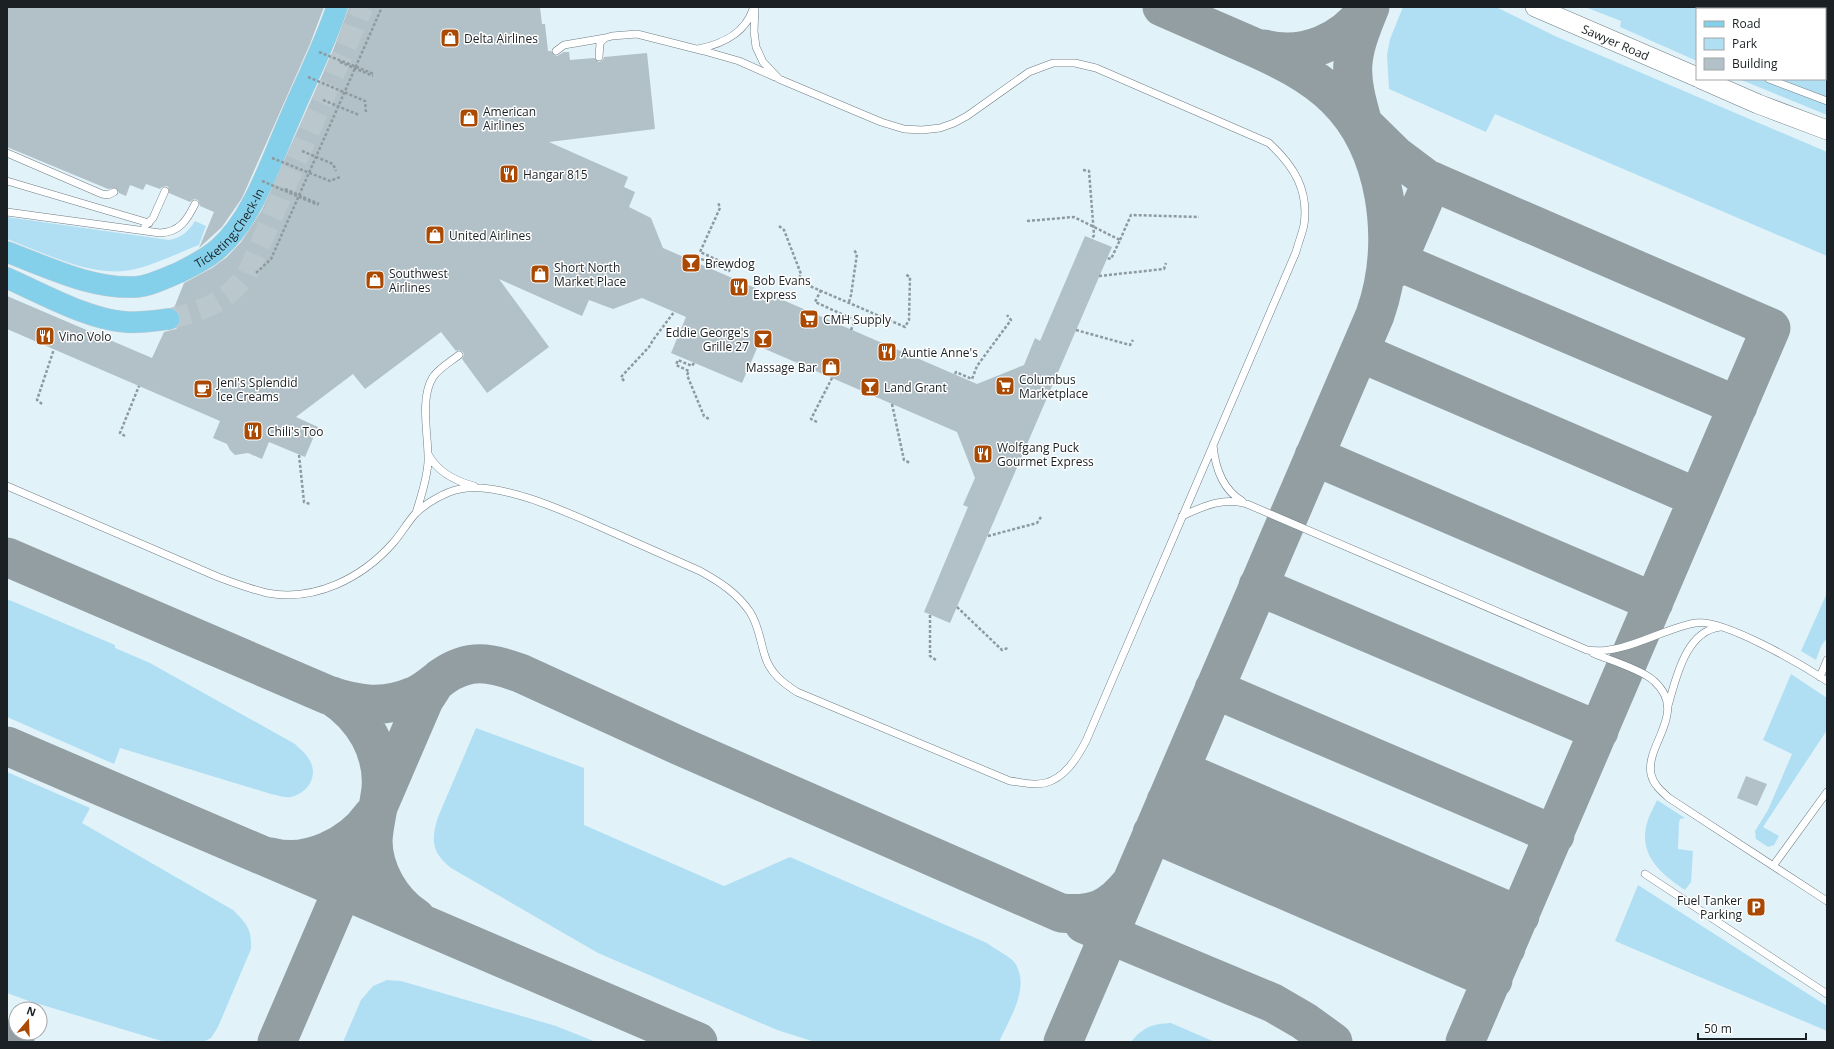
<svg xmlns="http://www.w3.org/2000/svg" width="1834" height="1049" font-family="'Open Sans',sans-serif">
	<rect width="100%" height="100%" fill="#e2f2f9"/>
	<path fill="#b0dff4" d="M1403,7H1493L1498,8L1555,36L1827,152V256L1495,114L1486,132L1389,89L1387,55L1390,39Z
		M1585,7H1827V115L1739,79H1825V9H1697V61L1620,27L1621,21Z
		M7,217L169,240C181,238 188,232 195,221L206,226L199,245C175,254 149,268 124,271C86,275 42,252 7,239Z
		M1827,593V638L1821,646L1816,660L1801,651Z
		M7,599L115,645V648L150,663L295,744C301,750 308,755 311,763C318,779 305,795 290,797C284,798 277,795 271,794L120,748L114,764L7,717Z
		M1791,674L1827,698V730L1763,827L1779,836L1774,845L1768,847L1756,839L1755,831L1768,810L1792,754L1763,740Z
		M476,728L584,768V825L724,886L790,857L987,943C993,948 1011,957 1015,963C1031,988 1009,1019 999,1042H815L777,1030L598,953L451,868C431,852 431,840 438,817Z
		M7,772L90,808L82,823L233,910C247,924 252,929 251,949L218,1027L211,1038L203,1042H165L29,1001L7,993Z
		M1657,800L1685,818L1680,819L1679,823L1678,849L1693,851L1691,882L1685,890C1661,874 1638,855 1647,823C1649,815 1654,807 1657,800Z
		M1638,885L1827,1006V1031L1615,941Z
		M387,980L401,981L556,1026L596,1042H343L361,1000L373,986Z
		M1171,1023L1215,1042H1131C1143,1027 1152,1024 1171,1023Z"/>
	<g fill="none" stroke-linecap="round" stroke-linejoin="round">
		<path stroke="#929ea2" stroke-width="39" d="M1264,49C1303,59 1345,42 1367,8
			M1344,105L1395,155L1427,179L1771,328L1465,1042
			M1364,127C1348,72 1348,60 1370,7
			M1397,261L1738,406
			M1394,269L1432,181
			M1359,352L1698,498
			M1314,456L1654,602
			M7,557L328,695C357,705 384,709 414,696C424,692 433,684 442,677C469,658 490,662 520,673L680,746L1061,913C1094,916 1110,909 1131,883
			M1258,586L1599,731
			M1214,689L1555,835
			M332,696C363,716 384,751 381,789C379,806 374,823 373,840C373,871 391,901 416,918
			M7,746L698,1042
			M1180,770L1520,916
			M1166,801L1506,948
			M1152,833L1493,980
			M271,857C307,867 351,846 372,816
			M1084,924L1273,1003L1304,1021L1333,1042
			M7,1039L15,1042
			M277,1042L424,700L435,683
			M1063,1042L1375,315C1389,275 1391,237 1384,196C1368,107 1319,75 1242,42C1215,30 1189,19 1162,7"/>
	</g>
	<path fill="#b2c1c8" d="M7,7H324L310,44L242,198L222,227L199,248L214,212L200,206L198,200L194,199L190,202L169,193V188L167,186L162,187L160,189L146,184L143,190L130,185L126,196L119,193L116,188L108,189L7,147Z
		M349,7H540L542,24H545L548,51H551L554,55L557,56L564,52H569L570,60L594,58L599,62L603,60L604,57L647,53L655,129L549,142L628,177L624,187L635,192L629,207L651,218L663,248L977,384L1024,365L1035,338L1040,341L1085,236L1112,247L950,623L924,612L968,507L963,505L975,478L957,432L758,346L742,383L671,353L686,317L642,298L613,309L589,300L582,316L499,279L549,347L487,393L462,359L464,355L463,352L459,350L456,351L441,332L365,389L353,374L296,417L318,427L305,457L269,442L262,459L248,453L235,455L230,450L227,444L213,438L220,421L7,329V296L152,358L164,332L176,329L180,324L181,317L178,311L174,308L184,283L212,268L227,257L241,242L262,210L332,53Z
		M1746,776L1767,784L1757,806L1737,798Z"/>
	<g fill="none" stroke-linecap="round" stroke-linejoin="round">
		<path stroke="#bac8ce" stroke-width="21" stroke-dasharray="21 10" stroke-linecap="butt" d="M169,319C205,310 223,304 247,275L363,7"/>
		<defs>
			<path id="lane" d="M698,49C722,44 745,34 753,9
				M556,51L564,45L605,38
				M599,57L600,43L605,38L612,36L637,34L704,51L739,61L775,77
				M1769,79L1827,101
				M7,153L102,194L108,195L114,192
				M7,181L149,223
				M7,212L160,233C180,232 187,220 195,204
				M145,226L153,218L165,191
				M1213,445C1215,466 1222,489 1242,501
				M428,454C437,471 455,481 474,486
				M7,486L218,577C234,583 250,589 267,593C315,602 362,578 393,543C401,534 407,523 415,514C426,503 445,492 460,489C503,481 573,515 612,532C641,545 671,558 700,571C720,582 737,593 750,612C759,626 760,641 765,656C770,673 783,683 797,692L1010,781C1021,782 1034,786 1045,783C1065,778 1077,758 1086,741L1296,252C1298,244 1302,234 1304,225C1309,190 1294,166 1269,143L1096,68L1075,63H1053L1029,72L967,116L954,123L940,128L922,130L904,129L881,122L779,79L763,62L756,47L754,31L755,7
				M416,513C421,496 427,480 428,462C429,437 419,399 433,377C439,368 450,362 459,355
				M1182,516C1204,506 1222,497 1247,504L1587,650C1622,656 1661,629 1695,623C1723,618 1802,665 1827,681
				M1593,653C1609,660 1643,670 1654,681C1689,713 1645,744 1651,774C1653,784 1661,791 1669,798L1827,901
				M1820,677L1827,660
				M1668,706C1676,678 1686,630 1721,627
				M1773,866L1827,792
				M1645,874L1827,994"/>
			<g id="secondary">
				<path id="s1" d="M1535,7L1697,77"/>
				<path d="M1701,79L1758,104L1827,130"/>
			</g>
			<g id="primary">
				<path id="s2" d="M7,252C47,267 91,289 135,287C150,286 166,278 180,272C194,265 208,258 219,248C254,217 272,158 291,116C306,80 325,44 337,7"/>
				<path d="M7,278C41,293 89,320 126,322C141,323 154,321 169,319"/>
			</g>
		</defs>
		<use href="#lane" stroke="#6f7d84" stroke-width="8"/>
		<use href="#secondary" stroke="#6f7d84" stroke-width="20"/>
		<use href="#primary" stroke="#cdcecf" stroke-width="22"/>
		<path stroke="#8e9a9f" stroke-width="2.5" stroke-dasharray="3 2" stroke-linecap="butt" d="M340,62L373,76
			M323,100L359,115
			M302,151L333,164L336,171
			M285,189L319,204
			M1027,221L1074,217L1120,240L1111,259L1107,258
			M779,226L784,230L801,274L798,281L905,327L909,320L910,277L905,274
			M1120,240L1131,215L1199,217
			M695,262L697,257L729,271L731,266L700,252L720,208L718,202
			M256,273L271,259L382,7
			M1099,276L1164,269L1166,263
			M821,290L815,302L855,320L851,330
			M849,302L851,295L857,254L853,249
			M1076,330L1130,345L1133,340
			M694,363L692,366L678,360L676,365L689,371L687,375L704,416L709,419
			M955,374L956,372L972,379L977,366L1011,320L1007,315
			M624,381L621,377L649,347L653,340L674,312
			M42,404L37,400L54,349
			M892,404L904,460L910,463
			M817,422L811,419L832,378
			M125,436L120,433L139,386
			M299,455L304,502L310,504
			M988,536L1037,523L1041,517
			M957,607L1002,650L1008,648
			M930,615V656L936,660"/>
		<use href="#lane" stroke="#fff" stroke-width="7"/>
		<use href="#secondary" stroke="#fff" stroke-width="19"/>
		<use href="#primary" stroke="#84cfea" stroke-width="21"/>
		<path stroke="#8e9a9f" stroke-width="2.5" stroke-dasharray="3 2" stroke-linecap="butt" d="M319,52L374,74
			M308,77L365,101L366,112
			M272,158L330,181L340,177
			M1083,170L1089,171L1094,235L1092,239
			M262,181L318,205"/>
	</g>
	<defs>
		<symbol id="shop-square" viewBox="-11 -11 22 22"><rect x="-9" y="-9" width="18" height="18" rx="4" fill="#aa4901" stroke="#fff"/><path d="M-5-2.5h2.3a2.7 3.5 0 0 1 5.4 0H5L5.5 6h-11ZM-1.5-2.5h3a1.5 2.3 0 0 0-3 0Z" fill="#fff"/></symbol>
		<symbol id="restaurant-square" viewBox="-11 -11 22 22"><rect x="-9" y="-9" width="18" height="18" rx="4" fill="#aa4901" stroke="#fff"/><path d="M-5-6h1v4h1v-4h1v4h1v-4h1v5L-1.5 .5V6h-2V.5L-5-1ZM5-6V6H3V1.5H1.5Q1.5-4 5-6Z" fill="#fff"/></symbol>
		<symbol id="bar-square" viewBox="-11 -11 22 22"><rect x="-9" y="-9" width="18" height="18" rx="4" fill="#aa4901" stroke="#fff"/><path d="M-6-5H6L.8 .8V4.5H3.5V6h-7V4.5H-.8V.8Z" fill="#fff"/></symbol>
		<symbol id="supermarket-square" viewBox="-11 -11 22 22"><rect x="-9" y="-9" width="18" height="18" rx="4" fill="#aa4901" stroke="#fff"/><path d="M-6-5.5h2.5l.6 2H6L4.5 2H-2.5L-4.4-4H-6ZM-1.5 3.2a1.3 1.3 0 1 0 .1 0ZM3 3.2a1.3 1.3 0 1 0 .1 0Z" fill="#fff"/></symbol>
		<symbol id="cafe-square" viewBox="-11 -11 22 22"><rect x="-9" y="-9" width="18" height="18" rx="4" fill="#aa4901" stroke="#fff"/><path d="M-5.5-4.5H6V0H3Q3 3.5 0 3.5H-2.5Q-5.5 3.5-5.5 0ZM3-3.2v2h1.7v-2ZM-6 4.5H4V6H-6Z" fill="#fff"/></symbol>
		<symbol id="parking-square" viewBox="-11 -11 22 22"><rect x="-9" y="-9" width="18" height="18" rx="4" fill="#aa4901" stroke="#fff"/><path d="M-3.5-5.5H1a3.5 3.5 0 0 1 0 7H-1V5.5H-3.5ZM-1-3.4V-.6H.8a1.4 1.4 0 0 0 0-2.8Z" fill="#fff"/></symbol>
	</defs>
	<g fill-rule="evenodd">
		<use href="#shop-square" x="439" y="27" width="22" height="22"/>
		<use href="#shop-square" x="458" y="107" width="22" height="22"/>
		<use href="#restaurant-square" x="498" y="163" width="22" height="22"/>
		<use href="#shop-square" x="424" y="224" width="22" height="22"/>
		<use href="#bar-square" x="680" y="252" width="22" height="22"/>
		<use href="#shop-square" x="529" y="263" width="22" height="22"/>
		<use href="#shop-square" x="364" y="269" width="22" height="22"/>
		<use href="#restaurant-square" x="728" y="276" width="22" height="22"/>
		<use href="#supermarket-square" x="798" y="308" width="22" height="22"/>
		<use href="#restaurant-square" x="34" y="325" width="22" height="22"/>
		<use href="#bar-square" x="752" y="328" width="22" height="22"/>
		<use href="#restaurant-square" x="876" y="341" width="22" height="22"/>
		<use href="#shop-square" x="820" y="356" width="22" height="22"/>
		<use href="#supermarket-square" x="994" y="375" width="22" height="22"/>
		<use href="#bar-square" x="859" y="376" width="22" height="22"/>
		<use href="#cafe-square" x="192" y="378" width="22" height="22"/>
		<use href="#restaurant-square" x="242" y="420" width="22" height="22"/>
		<use href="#restaurant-square" x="972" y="443" width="22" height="22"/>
		<use href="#parking-square" x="1745" y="896" width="22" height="22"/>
	</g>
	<g text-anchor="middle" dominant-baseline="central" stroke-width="3" stroke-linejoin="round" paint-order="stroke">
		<g font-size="12" fill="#1a2023" stroke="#fff" text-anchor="start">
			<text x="464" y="38">Delta Airlines</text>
			<text x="483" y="111">American<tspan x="483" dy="14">Airlines</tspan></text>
			<text x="523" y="174">Hangar 815</text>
			<text x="449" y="235">United Airlines</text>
			<text x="705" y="263">Brewdog</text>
			<text x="554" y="267">Short North<tspan x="554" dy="14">Market Place</tspan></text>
			<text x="389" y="273">Southwest<tspan x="389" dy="14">Airlines</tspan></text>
			<text x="753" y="280">Bob Evans<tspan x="753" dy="14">Express</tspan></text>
			<text x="823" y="319">CMH Supply</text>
			<text x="749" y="332" text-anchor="end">Eddie George's<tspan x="749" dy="14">Grille 27</tspan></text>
			<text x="59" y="336">Vino Volo</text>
			<text x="901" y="352">Auntie Anne's</text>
			<text x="817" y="367" text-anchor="end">Massage Bar</text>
			<text x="1019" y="379">Columbus<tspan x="1019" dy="14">Marketplace</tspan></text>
			<text x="217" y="382">Jeni's Splendid<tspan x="217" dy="14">Ice Creams</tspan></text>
			<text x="884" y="387">Land Grant</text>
			<text x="267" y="431">Chili's Too</text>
			<text x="997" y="447">Wolfgang Puck<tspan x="997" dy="14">Gourmet Express</tspan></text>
			<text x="1742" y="900" text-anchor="end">Fuel Tanker<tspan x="1742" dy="14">Parking</tspan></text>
		</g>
		<g font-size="12" fill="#1a2023" stroke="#fff">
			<text stroke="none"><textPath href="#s1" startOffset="88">Sawyer Road</textPath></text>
			<text stroke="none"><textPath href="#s2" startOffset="249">Ticketing;Check-In</textPath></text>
		</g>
	</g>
	<rect width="1834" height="1049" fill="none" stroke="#1a2023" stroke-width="16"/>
	<rect x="1696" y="8" width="130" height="72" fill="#ffffff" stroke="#a3a6a7"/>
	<rect x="1704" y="21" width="20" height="6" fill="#84cfea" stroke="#a3a6a7"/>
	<text x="1732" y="28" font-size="12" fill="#1a2023">Road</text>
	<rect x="1704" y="38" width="20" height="12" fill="#b0dff4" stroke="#a3a6a7"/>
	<text x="1732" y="48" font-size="12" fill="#1a2023">Park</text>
	<rect x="1704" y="58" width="20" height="12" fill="#b2c1c8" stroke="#a3a6a7"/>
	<text x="1732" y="68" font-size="12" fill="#1a2023">Building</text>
	<g transform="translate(28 1021) rotate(19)"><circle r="19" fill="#ffffff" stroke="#a3a6a7"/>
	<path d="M0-3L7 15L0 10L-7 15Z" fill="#aa4901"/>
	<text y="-6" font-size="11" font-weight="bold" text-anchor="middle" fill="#1a2023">N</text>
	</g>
	<path d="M1698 1033v6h108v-6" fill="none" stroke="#1a2023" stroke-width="2"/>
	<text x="1704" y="1033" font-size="12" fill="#1a2023" stroke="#ffffff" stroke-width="3" paint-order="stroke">50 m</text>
</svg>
